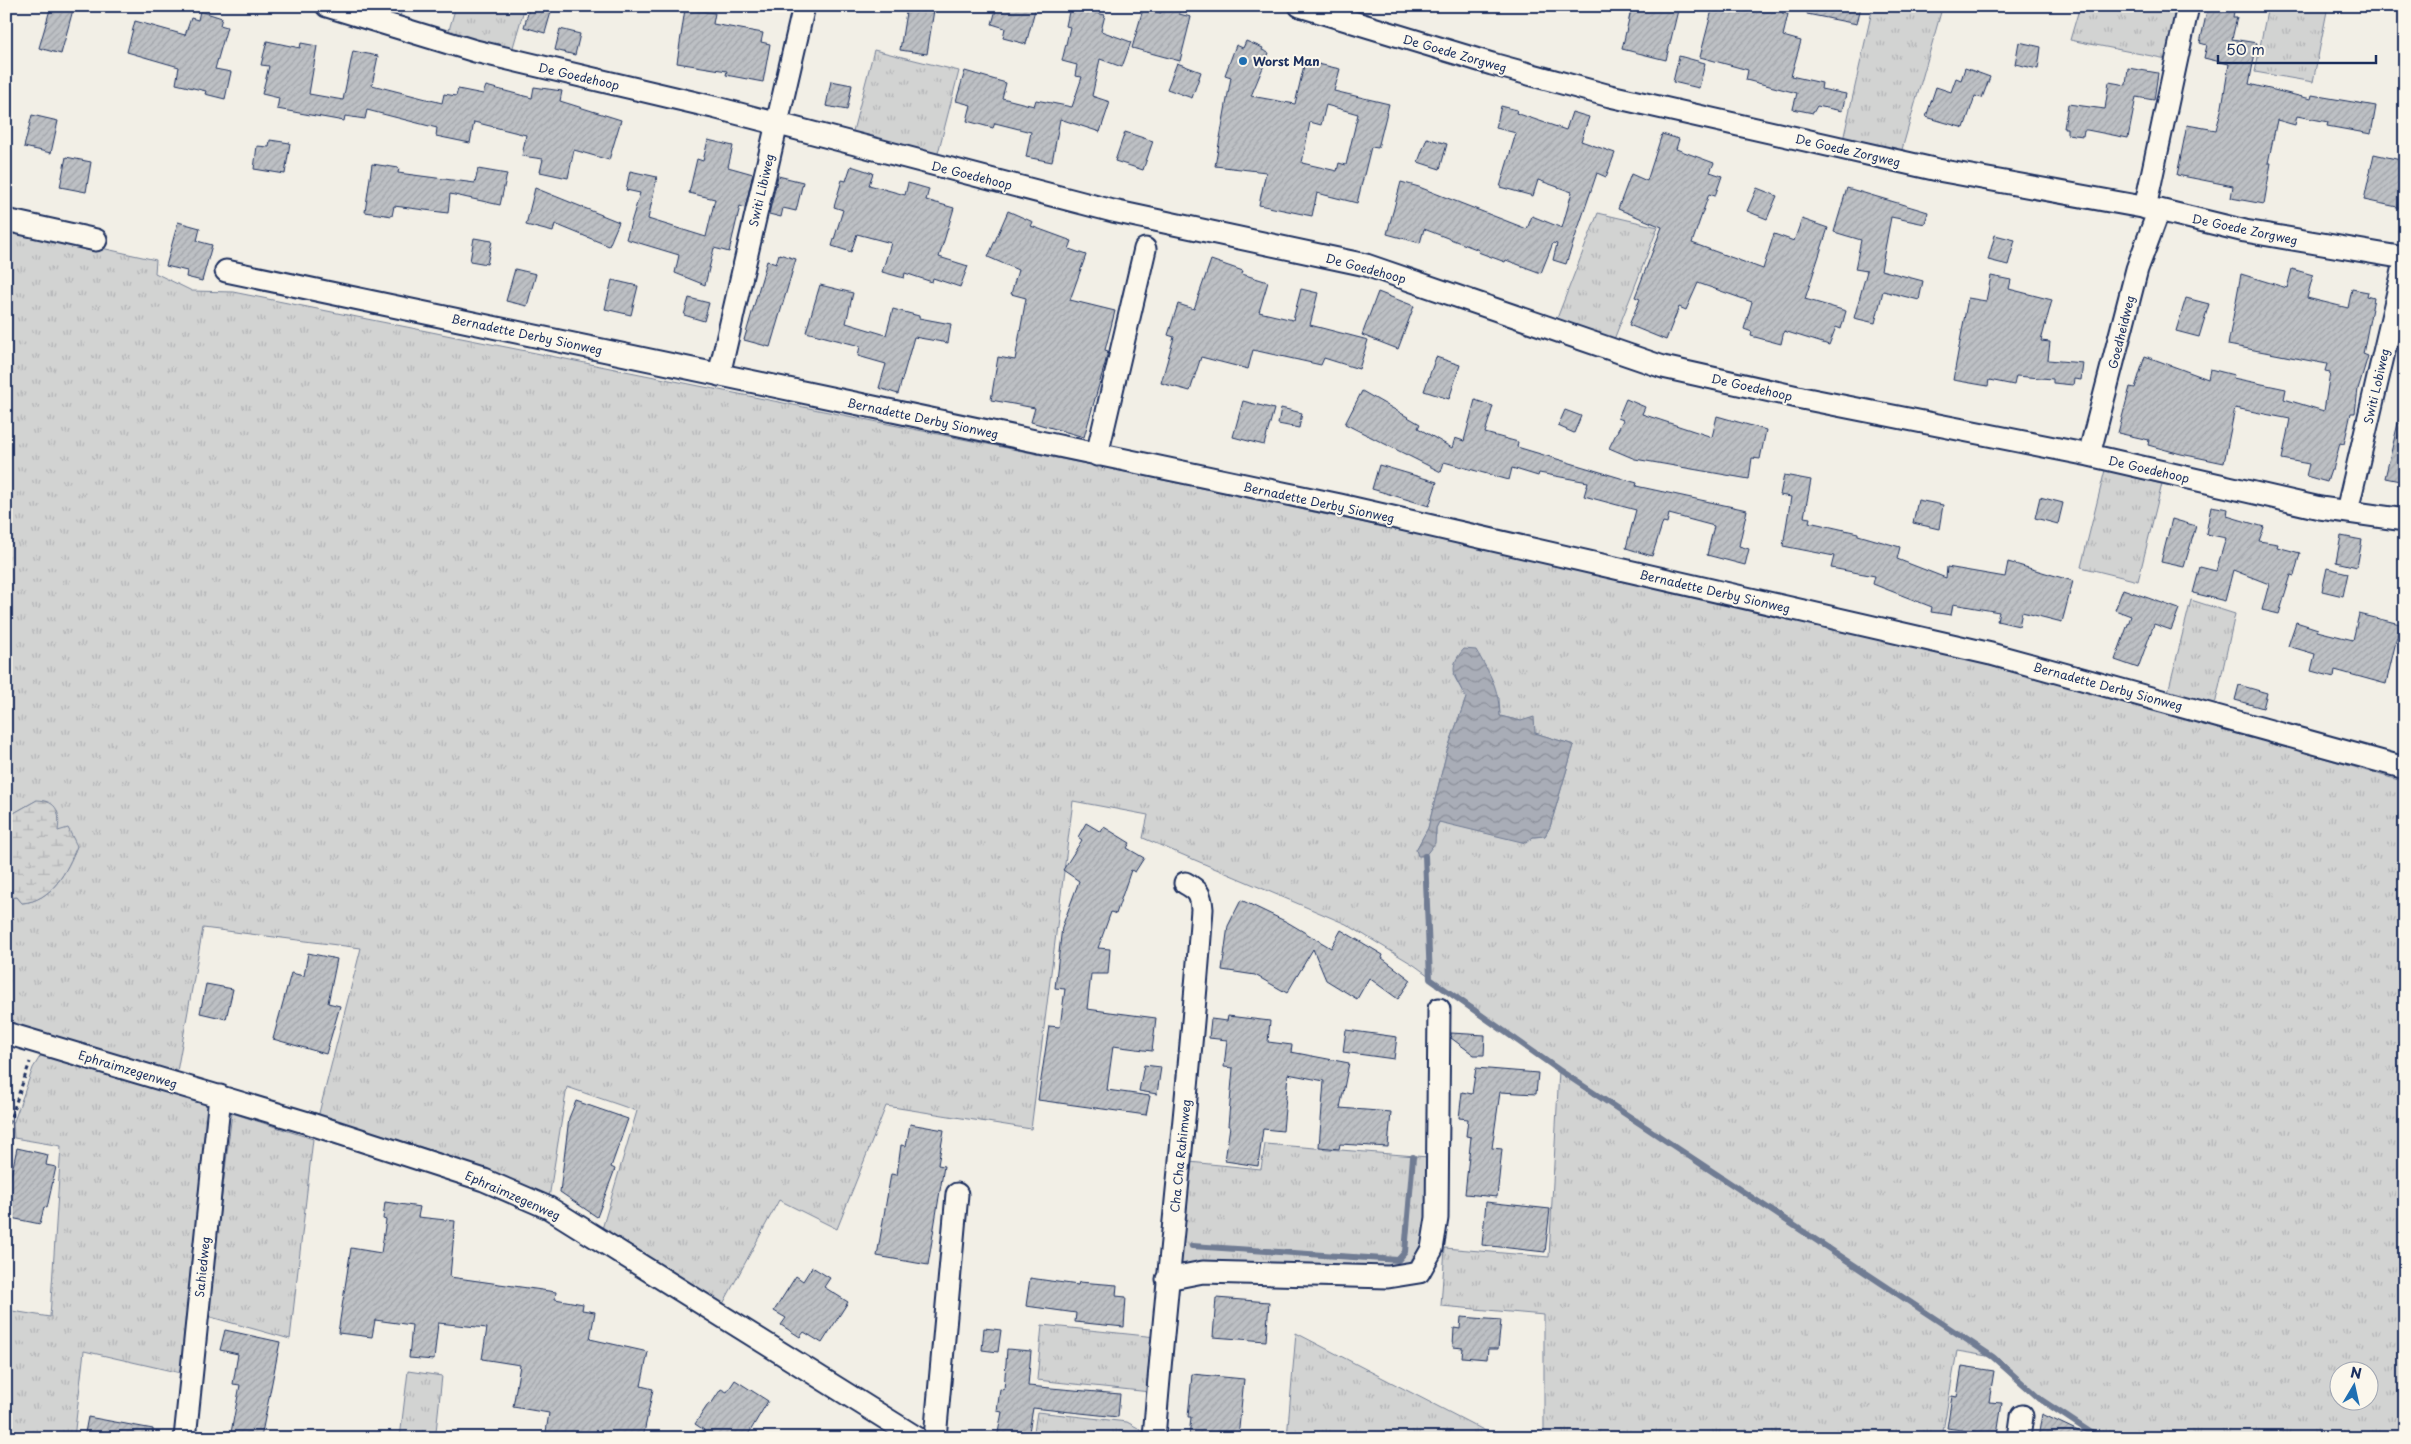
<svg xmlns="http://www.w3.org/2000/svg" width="2411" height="1444" font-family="'Playpen Sans',sans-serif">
	<defs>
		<pattern id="grass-tufts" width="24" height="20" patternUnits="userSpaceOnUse" patternTransform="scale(1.25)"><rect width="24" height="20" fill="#d2d3d2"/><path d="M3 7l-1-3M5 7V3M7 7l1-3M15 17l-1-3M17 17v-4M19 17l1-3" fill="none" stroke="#b4b5b7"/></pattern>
		<pattern id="wetland-marsh" width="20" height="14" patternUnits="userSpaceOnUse" patternTransform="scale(1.25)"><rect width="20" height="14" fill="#d2d3d2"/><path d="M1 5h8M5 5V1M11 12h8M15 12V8" fill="none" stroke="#b4b5b7"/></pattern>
		<pattern id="water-waves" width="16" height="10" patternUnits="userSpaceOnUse" patternTransform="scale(1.25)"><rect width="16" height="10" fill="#a9adb7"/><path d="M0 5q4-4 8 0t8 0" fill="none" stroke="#898d98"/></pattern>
		<pattern id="building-hatch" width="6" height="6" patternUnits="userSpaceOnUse" patternTransform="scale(1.25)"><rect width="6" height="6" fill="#bdc0c4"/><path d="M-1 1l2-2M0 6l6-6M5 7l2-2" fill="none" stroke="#a2a5ab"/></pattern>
	</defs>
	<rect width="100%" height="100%" fill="#f2efe6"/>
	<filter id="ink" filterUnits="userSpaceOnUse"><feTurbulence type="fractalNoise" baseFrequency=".02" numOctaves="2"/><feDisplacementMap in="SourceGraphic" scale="10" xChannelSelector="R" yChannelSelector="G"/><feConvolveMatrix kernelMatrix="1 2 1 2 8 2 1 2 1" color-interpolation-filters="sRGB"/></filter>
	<g filter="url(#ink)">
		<path fill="url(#grass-tufts)" stroke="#768198" fill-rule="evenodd" d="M356,6H403L399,20Z
			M456,6H525L511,54L447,37Z
			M1873,6H1912L1941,12L1901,153L1843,140Z
			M2080,6H2185L2177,61L2070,40Z
			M2268,6H2328L2313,82L2255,72Z
			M874,50L959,71L937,157L852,135Z
			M1598,213L1658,227L1613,342L1556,321Z
			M6,227L156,260L155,273L192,291L233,292L1116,470L1502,552L1976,662L2273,743L2405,782V1438H2099L2040,1399L1993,1357L1957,1351L1943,1431L1986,1438H1544V1315L1441,1306L1445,1248L1549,1257L1559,1070L1414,965L1346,924L1143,838L1148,815L1073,801L1031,1129L886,1106L837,1229L779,1200L723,1304L602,1229L637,1111L567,1087L549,1198C474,1160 399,1140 318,1117L361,948L203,928L176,1077L6,1024V898L17,897L22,903C52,901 67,871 77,846L58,832L37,800L14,813L6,814ZM1453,674L1499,698L1500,716L1521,721L1535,733L1574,745L1550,827L1545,836L1533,837L1439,822L1436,828V835L1416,850L1428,828L1447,751L1466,698ZM2338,1372H2368V1402H2338Z
			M2105,470L2162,484L2138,581L2081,567Z
			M2191,600L2235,614L2215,705L2168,692Z
			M41,1055L203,1103L207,1105L210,1112L185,1374L84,1351L74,1438H6V1310L50,1317L61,1146L14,1138L13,1124L33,1068Z
			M232,1113L313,1139L290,1339L207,1316Z
			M1265,1144L1428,1157C1432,1181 1431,1231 1417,1252C1412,1262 1402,1266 1392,1270L1176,1268L1189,1162L1261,1169Z
			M1042,1325L1156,1337L1150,1392L1037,1380Z
			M1296,1333L1499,1438H1287Z
			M408,1371L442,1376L436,1432L470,1438H400Z
			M1037,1412L1127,1422L1138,1428L1146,1438H1033Z"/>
		<path fill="url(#wetland-marsh)" stroke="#768198" d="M37,800C59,801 60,814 58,831L68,828L77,846C67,871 52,901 22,903L17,897L6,898V814L14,813Z"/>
		<path fill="url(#water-waves)" stroke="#707b93" d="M1464,649L1476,650C1491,676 1498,686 1500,716L1521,721L1534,717L1535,733L1574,745L1550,827L1545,836L1533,837L1526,843L1439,822L1436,828L1435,843L1425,856H1418L1416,850L1428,828L1447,751L1466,698C1456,678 1446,668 1464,649Z"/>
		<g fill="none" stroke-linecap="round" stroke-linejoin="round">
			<path stroke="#707b93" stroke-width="6" d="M1425,856L1430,979L1559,1070L1993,1357L2040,1399L2099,1438
				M1192,1246L1398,1260L1405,1252L1413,1157"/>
		</g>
		<path fill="url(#building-hatch)" stroke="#1b2f5e" fill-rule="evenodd" d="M51,6H74L61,54L39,48Z
			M530,6L551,12L545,33L524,27Z
			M907,6L934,10L927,54L900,50Z
			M997,6H1036L1026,44L1003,38L1005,28L992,24Z
			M1162,6H1181L1179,14L1191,17L1180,61L1132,48L1143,9L1161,13Z
			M1632,6H1679L1666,60L1622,49Z
			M1713,6H1783L1782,13L1788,14L1783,36L1801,41L1791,76L1822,83L1821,89L1846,94L1842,111L1817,106L1813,113L1793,109L1797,93L1746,80L1748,70L1700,57Z
			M1808,6H1861L1857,24L1807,14Z
			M2208,6H2235L2233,17H2237L2232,39L2257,43L2249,84L2311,99L2312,95L2376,106L2371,134L2327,126L2328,122L2297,116L2295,125L2277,120L2268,163H2271L2264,204L2231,198L2233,186L2177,175L2187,125L2216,130L2222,107L2229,64L2204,58L2207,45L2200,43Z
			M1070,7L1105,15L1101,31L1131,42L1122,67L1100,59L1092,96L1110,102L1100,132L1060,119L1052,162L1026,157L1031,132L995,123L993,128L967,121L971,105L956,101L965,71L1006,83L1002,98L1034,106L1036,100L1072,107L1082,77L1075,76L1077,65L1062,61L1070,27L1066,26Z
			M685,9L715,13L713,24L763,33L761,42L770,44L763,82L726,75L727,71L677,63Z
			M200,11L222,18L220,25L227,27L215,69L231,72L225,99L205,94L206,91L176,84L179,67L127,52L135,21L185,35L191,18L198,20Z
			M560,29L580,34L575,55L555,50Z
			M267,41L300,48L301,43L317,46L309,94L343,100L353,51L378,56L372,85L442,103L444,94L456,96L458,89L483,94L486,86L532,98L534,87L562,91L560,101L621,120L609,160L574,150L568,178L540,172L543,159L522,156L526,135L474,122L470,143L436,136L437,128L367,110L365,119L345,116L344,121L277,109L279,98L262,94L269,66L261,65Z
			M1246,41L1263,48L1262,50L1269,53L1251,96L1295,104L1305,61L1340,69L1334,91L1389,104L1378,148L1371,147L1357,203L1317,193L1312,216L1259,205L1266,172L1215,166L1231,77L1225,75L1236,45L1243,48ZM1326,105L1358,114L1346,165L1339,163L1337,171L1302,163L1310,122L1321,125Z
			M2019,42L2041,47L2038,69L2015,64Z
			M1679,56L1705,63L1699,88L1673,82Z
			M1177,63L1201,72L1192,98L1167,89Z
			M1965,68L1990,77L1982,98L1975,96L1964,128L1926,117L1936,87L1951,92L1956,78L1961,80Z
			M2128,68L2158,73L2154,100L2136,97L2128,138L2087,130H2084L2083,136L2067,134V128H2064L2068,104L2105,109L2109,82L2126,85Z
			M831,81L852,85L847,110L826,106Z
			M1501,106L1517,110L1516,113L1566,130L1572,112L1589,117L1581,141L1615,153L1606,177L1597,173L1566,264L1553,260L1557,244L1553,243L1541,273L1506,260L1505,262L1478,252L1479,250L1424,229L1420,243L1387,234L1401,182L1419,187L1527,229L1532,216L1562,228L1572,192L1538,180L1533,196L1500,187L1516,133L1496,128Z
			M32,115L58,121L51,153L24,147Z
			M1125,132L1153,141L1143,170L1115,161Z
			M1662,134L1679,139L1676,149L1714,163L1710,172L1722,176L1715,196L1709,194L1692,243L1763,269L1774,234L1794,241L1802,219L1828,228L1805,299L1846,311L1841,329L1836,327L1829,345L1784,331L1781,344L1751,336L1752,332L1744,329L1752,302L1698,283L1686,310L1679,307L1666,340L1629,325L1640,299L1635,297L1662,227L1618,209L1631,174L1647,181Z
			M1427,138L1447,144L1440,169L1418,162Z
			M270,140L290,143L285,174L254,169L257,146L269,147Z
			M708,140L733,146L728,167L753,174L745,208L740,206L729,252L714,248L705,285L675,273L679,255L626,239L640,193L626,190L630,171L657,177L648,219L706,237L715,199L689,193L697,159L703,161Z
			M2374,154L2405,161V193L2402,208L2364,200Z
			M66,157L91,162L86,192L60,187Z
			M372,164L399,168L398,173L475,183L478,169L507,174L500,205L450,194L448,213L394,206L392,216L365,212Z
			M851,166L873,173L869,185L905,195L908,183L929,189L926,200L954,208L939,257L968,266L960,287L933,278L932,282L905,273L904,278L882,272L891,243L857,234L851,252L832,246L843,210L834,207L842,180L846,181Z
			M778,176L803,182L796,211L783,208L781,217L769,214Z
			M535,188L619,222L609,246L555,224L553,232L526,225Z
			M1757,188L1777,196L1767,219L1747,211Z
			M1847,188L1928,212L1925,224L1891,217L1881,270L1923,281L1919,300L1883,291L1875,323L1854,318L1867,271L1855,269L1861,240L1834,232Z
			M1008,211L1033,222L1031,226L1072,241L1069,249L1086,255L1070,300L1115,311L1105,350L1108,351L1105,364L1084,437L1031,422L1035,408L991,400L998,357L1015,360L1026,298L1011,294L1018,270L988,257Z
			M178,222L200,228L197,241L212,245L202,281L186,277L187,271L166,266Z
			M1995,235L2015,240L2008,265L1988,260Z
			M474,238L492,241L487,264L470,261Z
			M779,254L796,259L770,347L744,340L767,261L776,264Z
			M1211,260L1243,271L1242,274L1268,282L1259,312L1293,320L1301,289L1318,293L1310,325L1368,340L1359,369L1324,358L1321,365L1253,350L1248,369L1201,357L1190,391L1161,383L1174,337L1168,335L1178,304L1194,309Z
			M515,269L536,274L527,306L506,301Z
			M2292,269L2313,275L2307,298L2348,308L2352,289L2368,292L2367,296L2374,298L2363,354L2368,356L2358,389L2355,413H2351L2344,444L2340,443L2333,470H2331L2327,482L2306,476L2309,464L2282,459L2290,419L2235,408L2224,463L2181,454L2148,445L2149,440L2118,433L2130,387L2135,388L2145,356L2208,379L2210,369L2234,375L2233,378L2286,389L2284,399L2324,411L2330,372L2325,371L2327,364L2228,345L2241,274L2287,288Z
			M1991,276L2011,280L2009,289L2052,300L2041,341L2050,342L2048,360L2083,363L2081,380L2074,379L2073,385L2053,383V379L2016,376L2014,385L1989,380L1988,386L1953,380L1968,298L1986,301Z
			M612,280L638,286L631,315L605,309Z
			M820,285L853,293L846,323L886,335L893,309L919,316V318L951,324L948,343L914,337L898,394L879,388L886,364L858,356L860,346L806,332Z
			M1378,292L1414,306L1398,349L1362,335Z
			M689,298L709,303L704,321L684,315Z
			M2186,298L2209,304L2199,337L2176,331Z
			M1436,357L1460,365L1449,399L1424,391Z
			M1362,391L1420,424L1418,428L1452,448L1455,438L1464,441L1475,400L1493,406L1485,433L1518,442L1517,447L1637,483L1636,486L1747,510L1739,546L1749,549L1745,565L1707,555L1714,526L1669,514L1667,523L1663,522L1652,556L1626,548L1636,510L1584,496L1588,482L1539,473L1538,476L1512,468L1509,480L1444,462L1441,472L1345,424Z
			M1626,399L1645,407L1642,414L1712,437L1717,416L1766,430L1760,459L1752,458L1749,479L1635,459L1609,448L1623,420L1618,418Z
			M1243,401L1274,409L1264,445L1233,437Z
			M1281,408L1302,413L1299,428L1278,424Z
			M1565,410L1581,416L1574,433L1558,426Z
			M2398,423L2405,424V482L2385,478Z
			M1379,465L1437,482L1429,506L1372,489Z
			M1784,475L1811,480L1804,517L1810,518L1809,522L1858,533V535L1900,547L1897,559L1946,578L1947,567L2005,577L2008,562L2073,581L2062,622L2022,612L2019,626L1997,621L1999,612L1953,604L1951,615L1931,612L1932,607L1873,584L1875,576L1831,568L1834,556L1783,546L1791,497L1780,495Z
			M2040,497L2063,503L2058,524L2035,518Z
			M1918,500L1943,505L1939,529L1913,523Z
			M2211,506L2228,509L2227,516L2264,527L2259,541L2278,544L2277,547L2300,553L2294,576L2291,575L2279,614L2262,610L2269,584L2233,570L2225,601L2193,593L2200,567L2216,571L2226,538L2206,534Z
			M2172,519L2196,526L2184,567L2161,562Z
			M2341,536L2362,540L2357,567L2336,562Z
			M2327,568L2348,573L2343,596L2322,591Z
			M2123,589L2179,609L2171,630L2154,624L2138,668L2115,660L2131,616L2115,610Z
			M2359,614L2400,624L2386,684L2335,670L2334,677L2311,671L2315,654L2288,646L2296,622L2318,629L2317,631L2353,640Z
			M2239,685L2267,693L2263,708L2235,700Z
			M1086,823L1101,832L1104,827L1130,843L1127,848L1144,858L1135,872L1131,870L1116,914L1111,912L1098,948L1110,949L1108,974H1091L1087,1009L1156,1018L1152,1051L1113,1046L1107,1090L1150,1096L1146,1115L1038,1100L1049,1026L1060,1027L1065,989L1055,988L1062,927L1079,881L1063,870L1082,840L1078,837Z
			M1241,900L1287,922L1331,948L1341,930L1383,955L1382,958L1411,980L1398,999L1369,978L1357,999L1326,980L1313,949L1287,993L1255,975L1222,970L1228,926Z
			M308,953L337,959L328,1003L340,1006L326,1054L273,1039L291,973L304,976Z
			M206,984L233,989L226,1019L200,1013Z
			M1228,1016L1270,1021L1268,1042L1292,1045L1291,1052L1349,1063L1340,1108L1391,1112L1388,1147L1340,1144L1339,1149L1319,1147L1324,1081L1288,1074L1283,1131L1263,1129L1258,1166L1225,1161L1230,1126H1228L1233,1068L1224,1067L1227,1040L1209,1038L1211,1019L1227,1021Z
			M1346,1030L1397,1037L1394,1059L1343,1052Z
			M1451,1033L1485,1035L1484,1055H1474L1451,1038Z
			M1144,1065L1161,1067L1157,1094L1139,1091Z
			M1476,1068L1538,1073L1536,1094L1500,1092L1492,1148L1502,1149L1497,1197L1465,1194L1471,1137L1466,1136L1468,1119L1459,1118L1462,1092L1472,1094Z
			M576,1101L628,1119L611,1167L615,1169L597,1217L560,1192L569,1118Z
			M910,1124L944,1130L938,1165L944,1166L928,1265L877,1256L891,1174L897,1175L901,1145L906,1146Z
			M17,1148L48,1155L46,1165L56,1167L47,1208L44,1207L40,1224L6,1217V1199Z
			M385,1202L420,1207L418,1217L455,1221L450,1277L556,1292L555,1299L583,1304L582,1310L595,1312L590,1339L648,1352L641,1386L653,1389L643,1438H602L579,1433L578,1438H545L549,1413L513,1407L520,1365L482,1359L487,1328L438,1323L434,1360L409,1358L412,1325L375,1320L372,1337L338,1333L351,1248L381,1253L386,1220L383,1219Z
			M1486,1202L1550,1209L1545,1252L1482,1245Z
			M812,1267L830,1278L824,1287L848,1302L822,1343L804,1332L800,1337L781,1325L786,1318L774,1311L796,1276L803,1281Z
			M1030,1278L1078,1285L1079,1282L1117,1285L1116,1296L1126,1297L1124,1327L1075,1322L1076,1313L1026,1306Z
			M1216,1298L1269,1302L1266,1341L1213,1337Z
			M1461,1317L1501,1320L1498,1349H1488L1487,1359L1462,1357L1463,1348L1453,1347L1454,1328L1460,1329Z
			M984,1328L1001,1330L998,1352L982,1350Z
			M225,1330L280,1342L261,1438H230L240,1385L233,1384L238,1354L220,1350Z
			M1007,1349L1031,1351L1028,1386L1120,1394L1118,1417L1033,1408L1028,1438H997L1002,1412L997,1411L1000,1389L1004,1390Z
			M1962,1366L1994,1371L1989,1402L2002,1403L1997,1435L1947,1428L1952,1396L1957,1397Z
			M1192,1374L1244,1379L1238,1438H1189L1191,1417H1188Z
			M735,1380L768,1401L746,1438H699L704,1430L695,1424L709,1403L711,1404L721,1389L727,1392Z
			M2042,1414L2093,1438H2038Z
			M88,1417L153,1429V1438H84Z"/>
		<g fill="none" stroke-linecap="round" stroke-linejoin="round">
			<defs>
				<path id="minor" d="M327,6L475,51L713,107L1113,211L1366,265L1663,367L1802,398L2089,455L2320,508L2405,520
					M1300,6L1492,64L1610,96L1938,170L2159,210L2245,231L2405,258
					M2145,208L2188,6
					M6,220L96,240
					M226,271L1340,505L1991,654L2405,768
					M719,375L804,6
					M1097,455L1145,249
					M2089,455L2137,269L2159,210
					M2347,511L2405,262
					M6,1033L308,1123L484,1180L549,1208L917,1438
					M1167,1279L1203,1272L1388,1277L1419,1272L1432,1249L1437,1218L1439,1009
					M185,1438L220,1096
					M935,1438L957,1194
					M1154,1438C1168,1261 1190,1085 1202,909C1201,894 1198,890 1185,883
					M2019,1438L2022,1416"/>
			</defs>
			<use href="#minor" stroke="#1b2f5e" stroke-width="25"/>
			<path stroke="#1b2f5e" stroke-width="3" stroke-dasharray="4 4" stroke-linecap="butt" d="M8,1140V1125L30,1062"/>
			<use href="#minor" stroke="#fbf7ec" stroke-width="21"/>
		</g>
	</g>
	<circle fill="#1f6fb2" stroke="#fbf7ec" stroke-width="2" cx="1243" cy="61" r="5"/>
	<g text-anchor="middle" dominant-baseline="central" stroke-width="4" stroke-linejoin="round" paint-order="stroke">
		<g font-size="12" fill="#1b2f5e" stroke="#fbf7ec">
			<text transform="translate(1455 53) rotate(16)">De Goede Zorgweg</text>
			<text transform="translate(579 76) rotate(13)">De Goedehoop</text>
			<text transform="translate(1848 150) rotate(13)">De Goede Zorgweg</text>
			<text transform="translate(972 175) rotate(14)">De Goedehoop</text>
			<text transform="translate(761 190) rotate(-77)">Switi Libiweg</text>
			<text transform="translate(2245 229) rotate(12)">De Goede Zorgweg</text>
			<text transform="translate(1366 268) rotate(15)">De Goedehoop</text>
			<text transform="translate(2121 332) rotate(-76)">Goedheidweg</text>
			<text transform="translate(527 334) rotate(12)">Bernadette Derby Sionweg</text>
			<text transform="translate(2376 386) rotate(-77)">Switi Lobiweg</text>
			<text transform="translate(1752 387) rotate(13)">De Goedehoop</text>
			<text transform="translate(923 418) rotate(12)">Bernadette Derby Sionweg</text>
			<text transform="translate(2149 469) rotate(13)">De Goedehoop</text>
			<text transform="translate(1319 502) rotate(12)">Bernadette Derby Sionweg</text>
			<text transform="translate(1715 591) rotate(13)">Bernadette Derby Sionweg</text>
			<text transform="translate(2108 686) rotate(15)">Bernadette Derby Sionweg</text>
			<text transform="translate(128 1069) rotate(17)">Ephraimzegenweg</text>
			<text transform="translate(1180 1156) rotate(-84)">Cha Cha Rahimweg</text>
			<text transform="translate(513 1195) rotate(24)">Ephraimzegenweg</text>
			<text transform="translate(202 1267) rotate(-84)">Sahiedweg</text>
		</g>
		<g font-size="12" font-weight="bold" fill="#1b2f5e" stroke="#fbf7ec" text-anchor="start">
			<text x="1253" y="61">Worst Man</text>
		</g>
	</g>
	<rect width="2411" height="1444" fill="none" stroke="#fbf7ec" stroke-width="25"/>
	<rect x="12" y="12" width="2386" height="1419" fill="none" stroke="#1b2f5e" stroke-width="2" filter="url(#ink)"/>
	<g transform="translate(2354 1386) rotate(9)"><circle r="24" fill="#fbf7ec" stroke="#a1a7b3"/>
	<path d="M0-4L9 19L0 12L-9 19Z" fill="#1f6fb2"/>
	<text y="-8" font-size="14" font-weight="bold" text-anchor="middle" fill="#1b2f5e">N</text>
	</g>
	<path d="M2218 55v8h158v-8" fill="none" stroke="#1b2f5e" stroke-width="2.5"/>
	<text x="2226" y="55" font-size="15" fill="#1b2f5e" stroke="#fbf7ec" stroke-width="4" paint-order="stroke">50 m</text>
</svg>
